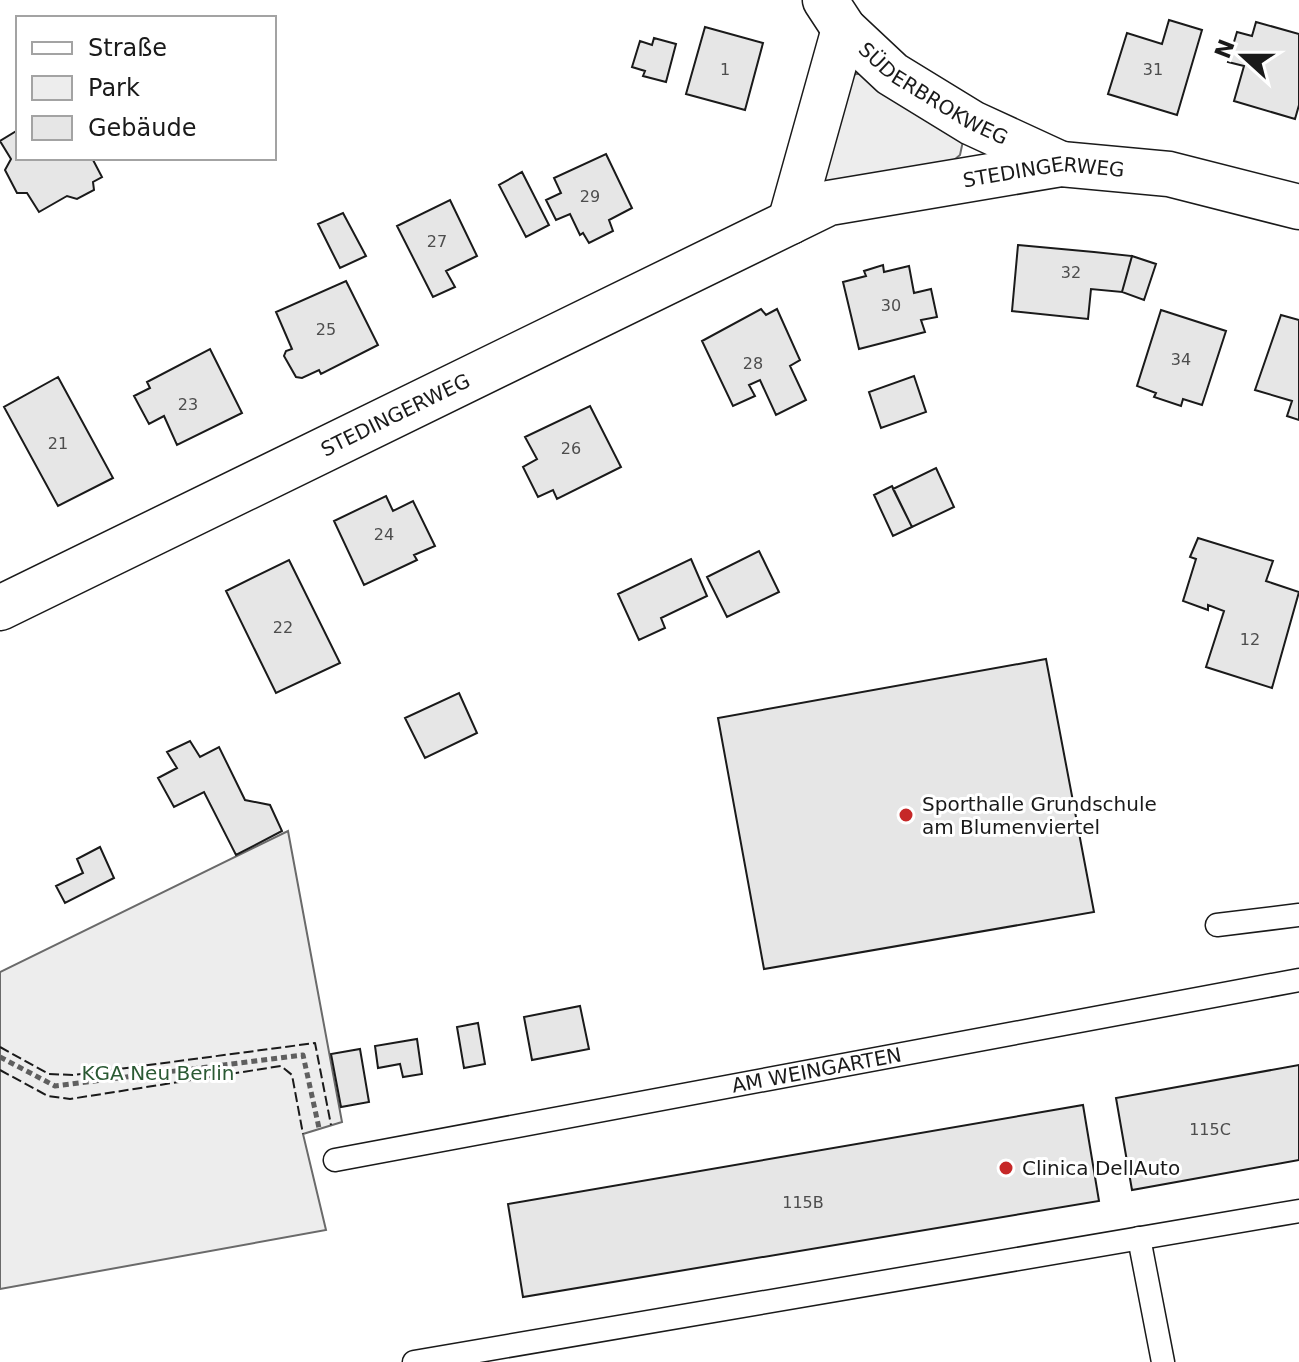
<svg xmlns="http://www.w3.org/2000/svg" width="1299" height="1362" font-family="'DejaVu Sans',sans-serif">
	<rect width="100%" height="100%" fill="#fff"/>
	<path fill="#ededed" stroke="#6a6a6a" stroke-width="2" d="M856,74H861L963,141L960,155L954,160L826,182L824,179L851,77Z
		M288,831L342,1122L303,1134L326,1230L0,1289V972Z"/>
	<path fill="#e6e6e6" stroke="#1a1a1a" stroke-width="2" d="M1169,20L1202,30L1177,115L1108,94L1127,33L1162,44Z
		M1256,22L1299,34V105L1295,119L1234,101L1244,66L1228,62L1237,32L1252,36Z
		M705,27L763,43L745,110L686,94Z
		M654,38L676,44L666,82L643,76L645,71L632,67L640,41L652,45Z
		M18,130V158H92L102,177L93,182L94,190L77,199L67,196L39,212L27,193H17L5,170L11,159L0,141Z
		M606,154L632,208L609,220L613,231L589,243L583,233L580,235L570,214L556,220L546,200L561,193L554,178Z
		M522,172L549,225L526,237L499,185Z
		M450,200L477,256L446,271L455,287L433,297L397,226Z
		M343,213L366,256L340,268L318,224Z
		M1018,245L1094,252L1132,256L1122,292L1091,289L1088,319L1012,311Z
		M1132,256L1156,264L1144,300L1122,292Z
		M883,265L884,272L909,266L914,293L931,289L937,317L921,320L925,332L859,349L843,282L866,276L864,271Z
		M346,281L378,345L321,374L319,370L302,378L296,377L284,356L286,351L292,349L276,312Z
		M761,309L766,315L777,309L800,360L790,366L806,400L776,415L760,380L749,385L755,396L733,406L702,341Z
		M1161,310L1226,331L1202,405L1183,399L1181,406L1154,397L1156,393L1137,386Z
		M1281,315L1299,320V420L1287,416L1292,401L1255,390Z
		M210,349L242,413L177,445L164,416L149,424L134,396L150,388L147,382Z
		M914,376L926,412L881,428L869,392Z
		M58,377L113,478L58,506L4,407Z
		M590,406L621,467L557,499L553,490L538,497L523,467L537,459L525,437Z
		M936,468L954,507L912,527L893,489Z
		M892,486L912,527L893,536L874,495Z
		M386,496L393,511L413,501L435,546L414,555L417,560L364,585L334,521Z
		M1198,538L1273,561L1266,581L1299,592L1272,688L1206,667L1224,611L1208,605V610L1183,601L1196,559L1190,557Z
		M759,551L779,592L727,617L707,577Z
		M691,559L707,596L661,618L665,628L639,640L618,594Z
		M289,560L340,663L276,693L226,591Z
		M1046,659L1094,912L764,969L718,718Z
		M459,693L477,733L425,758L405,718Z
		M190,741L200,757L219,747L245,800L270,805L282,831L236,855L204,792L174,807L158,778L177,768L167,752Z
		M100,847L114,878L65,903L56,886L83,873L77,859Z
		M580,1006L589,1049L532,1060L524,1017Z
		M478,1023L485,1064L464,1068L457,1027Z
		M417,1039L422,1074L403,1077L400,1064L378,1068L375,1046Z
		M360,1049L369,1102L341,1107L331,1054Z
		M1299,1065V1160L1132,1190L1116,1098Z
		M1083,1105L1099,1201L523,1297L508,1204Z"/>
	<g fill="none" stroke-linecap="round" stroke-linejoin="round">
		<defs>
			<g id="service">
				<path d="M1217,925L1299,915"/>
				<path id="s1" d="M335,1160L1299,980"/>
				<path d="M1139,1238L1163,1362"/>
				<path d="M414,1362L1299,1211"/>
			</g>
			<g id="minor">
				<path id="s2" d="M825,0L844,29L892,74L972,123L1061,164"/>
				<path d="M790,222L844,29"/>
				<path id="s3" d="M0,608L829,203L1061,164L1169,174L1299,207"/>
			</g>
		</defs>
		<use href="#service" stroke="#1a1a1a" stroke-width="25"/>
		<use href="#minor" stroke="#1a1a1a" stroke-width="47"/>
		<path stroke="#5f5f5f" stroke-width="5" stroke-dasharray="6 4" stroke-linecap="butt" d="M0,1057L55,1086L303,1055L319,1128"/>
		<use href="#service" stroke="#fff" stroke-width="22"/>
		<use href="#minor" stroke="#fff" stroke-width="44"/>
		<path stroke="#1a1a1a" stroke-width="2" stroke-dasharray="10 4" stroke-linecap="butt" d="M0,1047L49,1074L73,1075L315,1043L331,1125
			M0,1070L48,1096L70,1099L281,1066L292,1075L303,1134"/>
	</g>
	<g fill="#c62828" stroke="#fff" stroke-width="3">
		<circle cx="906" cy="815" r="8"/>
		<circle cx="1006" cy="1168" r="8"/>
	</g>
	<g text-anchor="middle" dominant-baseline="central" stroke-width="6" stroke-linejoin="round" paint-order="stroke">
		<g font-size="16" fill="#4d4d4d">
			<text x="725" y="69">1</text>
			<text x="1153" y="69">31</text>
			<text x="590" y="196">29</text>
			<text x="437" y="241">27</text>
			<text x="1071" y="272">32</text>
			<text x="891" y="305">30</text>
			<text x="326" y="329">25</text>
			<text x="1181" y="359">34</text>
			<text x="753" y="363">28</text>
			<text x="188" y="404">23</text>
			<text x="58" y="443">21</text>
			<text x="571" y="448">26</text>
			<text x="384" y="534">24</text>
			<text x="283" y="627">22</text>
			<text x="1250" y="639">12</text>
			<text x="1210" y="1129">115C</text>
			<text x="803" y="1202">115B</text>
		</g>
		<g font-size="20" fill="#1a1a1a" stroke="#fff">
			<text stroke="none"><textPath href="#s2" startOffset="146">SÜDERBROKWEG</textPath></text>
			<text stroke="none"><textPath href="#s3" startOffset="1140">STEDINGERWEG</textPath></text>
			<text stroke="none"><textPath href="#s3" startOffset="440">STEDINGERWEG</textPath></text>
			<text stroke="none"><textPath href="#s1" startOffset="490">AM WEINGARTEN</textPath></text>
		</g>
		<g font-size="20" fill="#1a1a1a" stroke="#fff" text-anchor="start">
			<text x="922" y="804">Sporthalle Grundschule<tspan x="922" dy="23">am Blumenviertel</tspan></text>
			<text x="1022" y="1168">Clinica DellAuto</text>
		</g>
		<g font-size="20" fill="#2b5a34" stroke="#fff">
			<text x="158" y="1073">KGA Neu Berlin</text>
		</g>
	</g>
	<rect x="16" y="16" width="260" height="144" fill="#ffffff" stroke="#a3a3a3" stroke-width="2"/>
	<rect x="32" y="42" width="40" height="12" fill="#ffffff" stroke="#a3a3a3" stroke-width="2"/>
	<text x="88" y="56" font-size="24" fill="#1a1a1a">Straße</text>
	<rect x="32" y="76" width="40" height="24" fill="#ededed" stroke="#a3a3a3" stroke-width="2"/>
	<text x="88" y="96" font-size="24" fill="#1a1a1a">Park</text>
	<rect x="32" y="116" width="40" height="24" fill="#e6e6e6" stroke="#a3a3a3" stroke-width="2"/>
	<text x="88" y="136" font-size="24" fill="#1a1a1a">Gebäude</text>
	<g transform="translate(1243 56) rotate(291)" stroke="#ffffff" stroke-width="6" paint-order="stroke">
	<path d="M0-6L14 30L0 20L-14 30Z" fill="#1a1a1a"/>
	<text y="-12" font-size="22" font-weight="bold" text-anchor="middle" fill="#1a1a1a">N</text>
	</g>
</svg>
